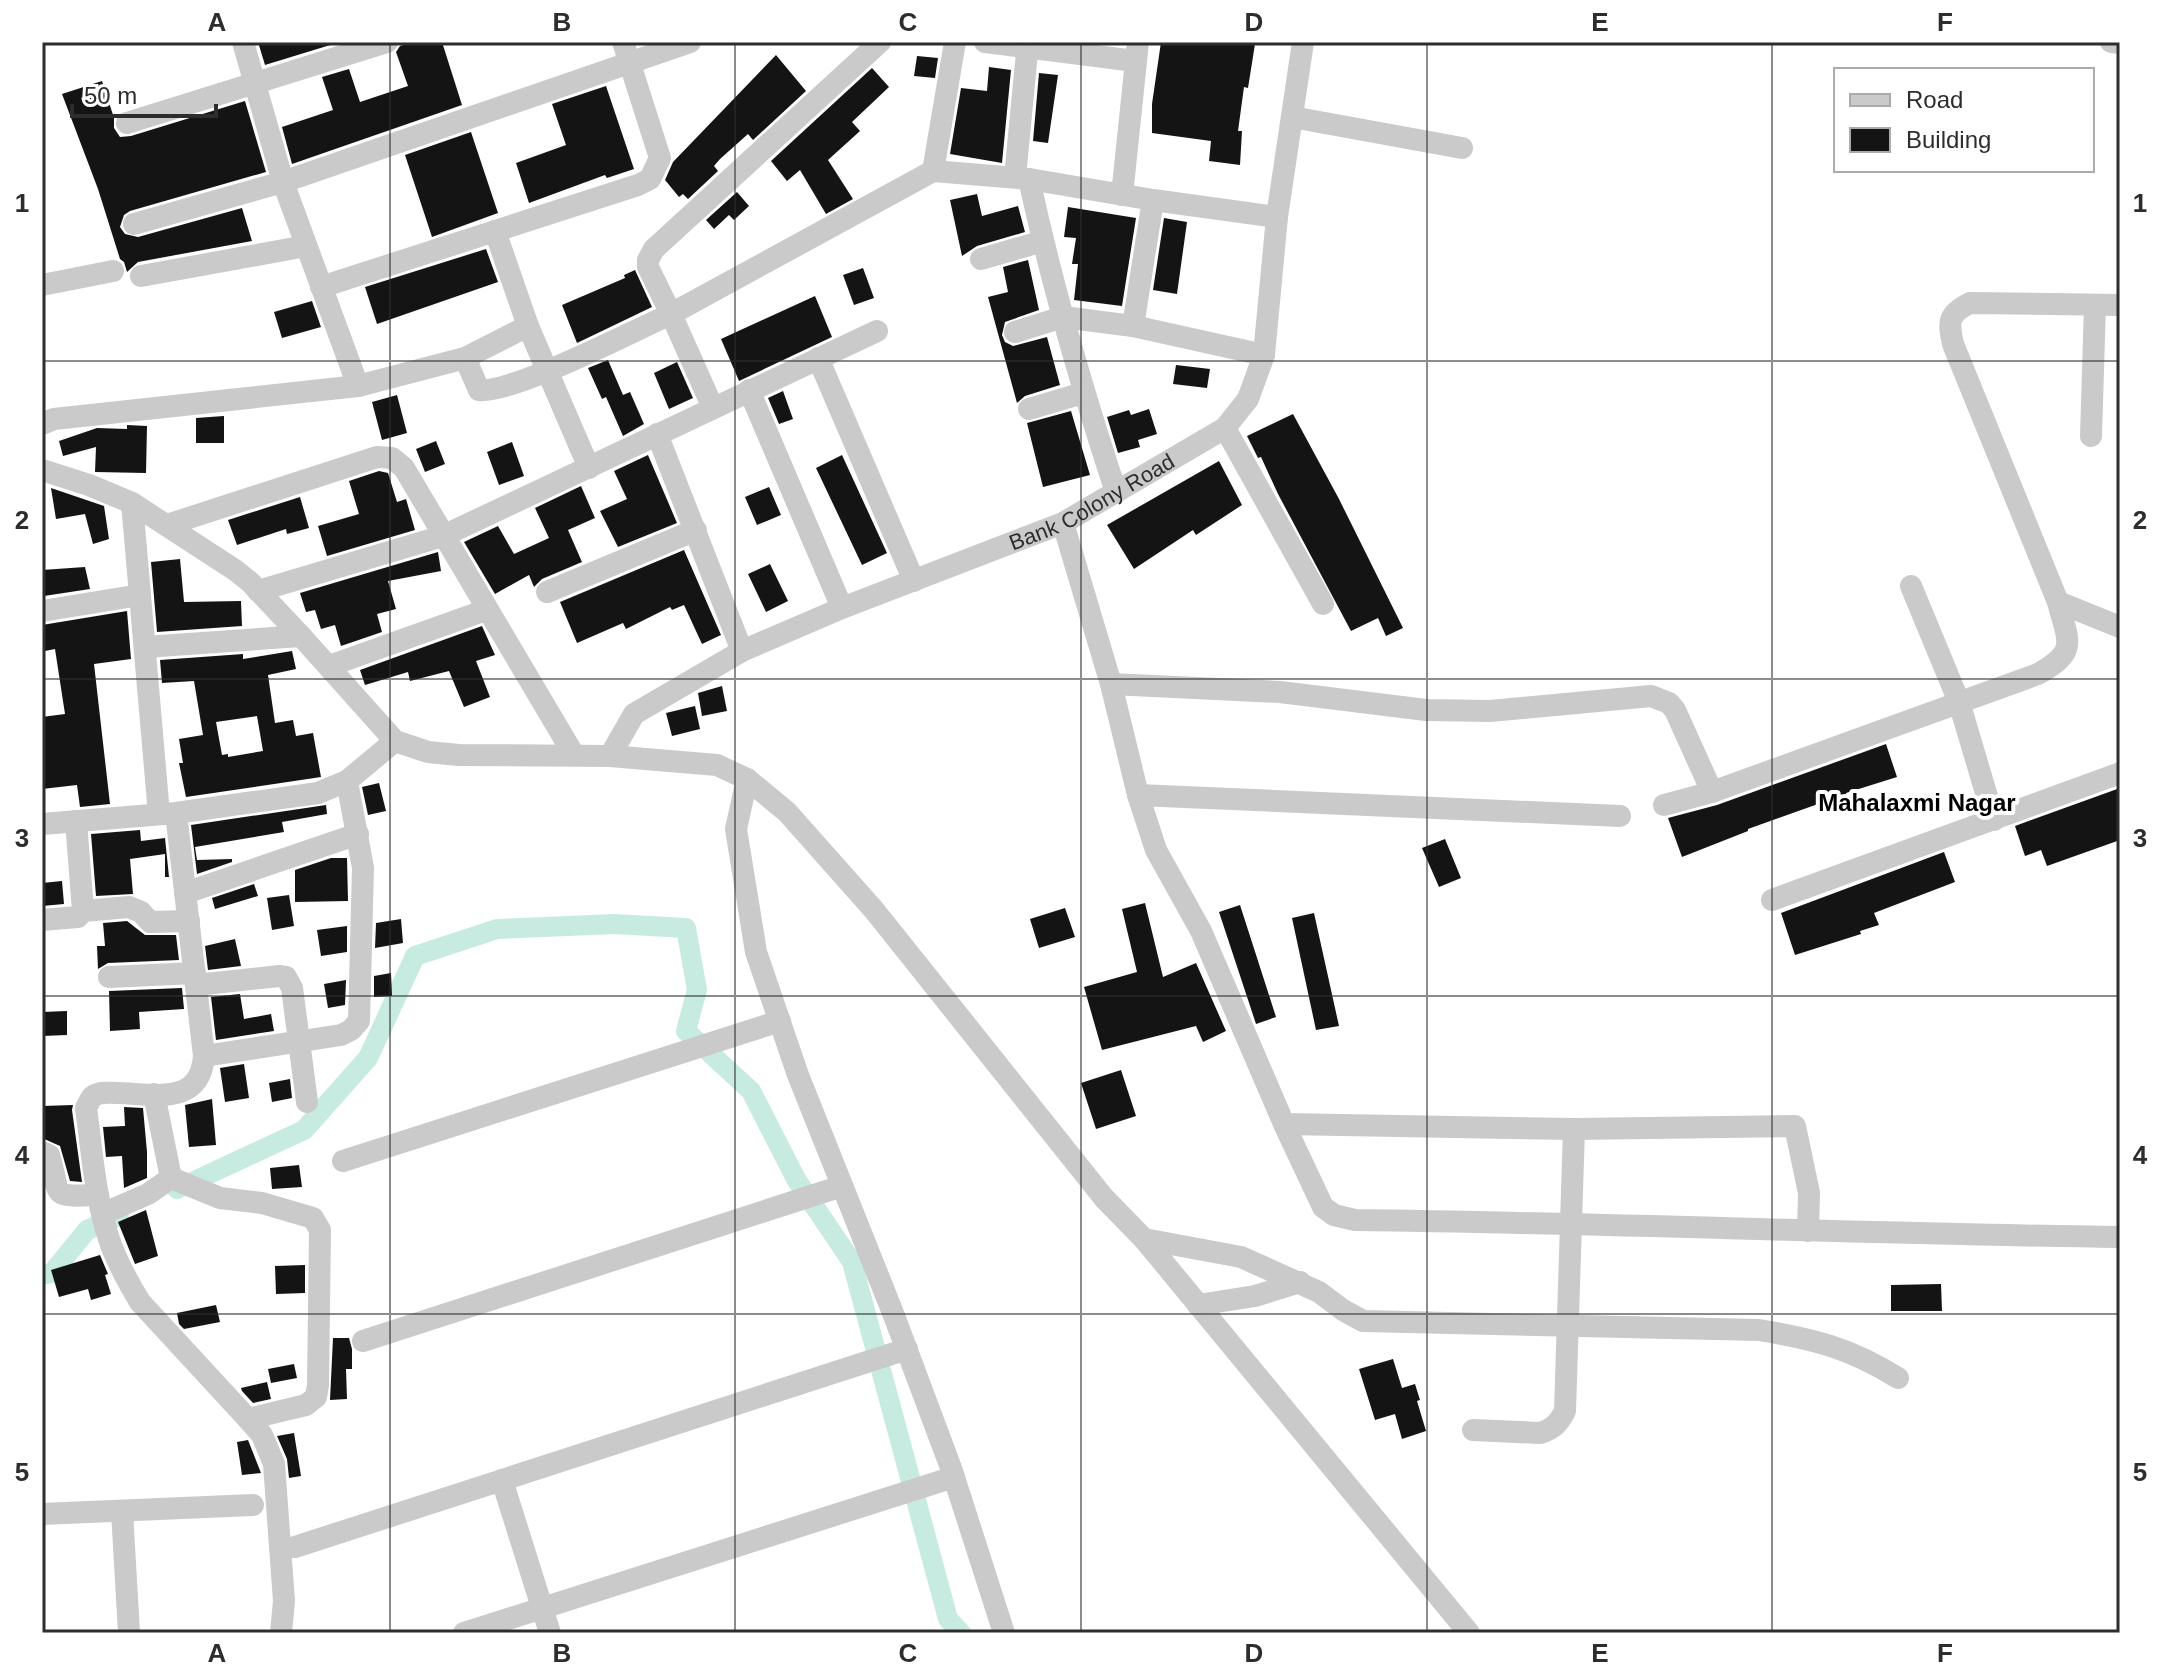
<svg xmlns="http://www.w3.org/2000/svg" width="2162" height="1675" font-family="Helvetica,sans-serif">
	<rect width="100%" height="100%" fill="#fff"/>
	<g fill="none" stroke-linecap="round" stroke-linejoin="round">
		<path stroke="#c7ebe1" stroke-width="20" d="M177,1189L304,1130L368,1058L415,956L497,929L614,924L686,928L697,990L686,1031L751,1091L796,1179L852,1262L948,1619L961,1633
			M42,1275L52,1273L87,1230L119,1216"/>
	</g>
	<path fill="#141414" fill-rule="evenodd" d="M258,42H340L265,65Z
		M412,42H442L462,105L292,164L282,127L333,110L322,77L349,69L360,102L408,86L396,52L400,46Z
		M1161,42L1255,44L1248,88L1244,87L1238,131H1242L1240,165L1209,161L1211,141L1152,133V104Z
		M776,55L806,91L753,140L748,134L720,159L714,166L718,171L688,199L683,194L679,197L665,180L673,162Z
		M917,56L938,58L935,78L914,76Z
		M989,67L1011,70L1002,163L950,154L961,88L987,91Z
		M872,68L889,87L852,122L860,131L828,160L853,199L826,214L800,170L787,181L771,161Z
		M1039,73L1058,75L1048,143L1033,141Z
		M102,81L114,118V128L120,137L131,136L245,101L266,172L130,211L124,215L120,227L125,234L138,237L242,208L252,241L138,262L127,272L124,262L120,259L98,189L62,94Z
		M606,86L634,169L607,178L605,175L529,203L516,163L566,145L552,104Z
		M471,132L498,213L432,237L405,155Z
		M737,192L749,206L734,220L729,215L714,229L706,220Z
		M977,194L982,216L1018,206L1025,232L977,246L962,256L950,200Z
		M1068,207L1136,218L1122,306L1074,300L1078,264H1072L1076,238L1064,237Z
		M1164,218L1187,222L1177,294L1153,290Z
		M486,249L498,282L377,324L365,287Z
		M1028,260L1039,310L1005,322L1002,335L1005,342L1013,346L1047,337L1060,385L1025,396L1017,403L988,297L1008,292L1003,267Z
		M863,268L874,298L854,305L843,275Z
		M635,270L652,307L577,343L562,305L625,278L624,275Z
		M815,296L832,337L739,381L721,339Z
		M312,301L321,327L282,338L274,312Z
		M608,360L623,395L630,392L644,424L623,436L606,397L602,399L588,368Z
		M677,362L693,398L669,409L654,373Z
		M1176,365L1210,369L1207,388L1173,384Z
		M783,391L793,419L779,424L768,398Z
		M397,395L407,433L382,440L372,402Z
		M1149,409L1157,434L1138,440L1140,447L1118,453L1107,417L1129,410L1131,415Z
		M1071,411L1090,475L1043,487L1027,423Z
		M1293,414L1339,499L1403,628L1386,636L1378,618L1351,631L1278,494L1261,457L1258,458L1247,436Z
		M224,416V443H196V418Z
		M127,425L147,426L146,473L95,472L96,447L63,456L59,441L97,428L127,429Z
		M436,441L445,464L425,472L416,449Z
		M512,442L524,476L499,485L487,452Z
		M648,455L677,523L618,547L600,511L627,499L614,471Z
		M842,455L887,553L862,565L816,468Z
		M1219,461L1242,505L1196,535L1193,530L1134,569L1107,525Z
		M379,471L388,473L397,502L406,499L415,530L327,556L318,526L359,514L349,481Z
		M581,486L595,518L568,530L582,562L542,579L534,587L529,575L495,594L464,542L498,526L514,554L549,538L535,508Z
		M769,487L781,515L757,525L745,497Z
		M51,488L104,506L109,539L93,544L85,514L56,519Z
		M300,497L309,528L287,534L286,529L237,545L228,520Z
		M684,550L721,635L702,644L684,605L672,610L670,607L626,629L623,623L577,643L560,602Z
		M438,552L441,571L388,581L396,609L377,614L382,632L341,646L335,625L321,629L315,610L306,612L300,593Z
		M180,559L184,602L241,601L242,626L157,632L151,562Z
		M770,564L788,601L766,612L748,574Z
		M85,567L90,589L44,596L42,570Z
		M127,611L131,659L94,664L110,804L80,807L77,785L42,789V717L65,714L55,649L45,651L42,625Z
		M482,626L495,655L476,661L490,697L464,707L449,671L410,681L408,672L365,685L360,670Z
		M292,651L296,669L268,675L275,723L293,720L296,736L313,733L321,777L186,797L179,763H183L179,739L203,735L194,681L162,683L160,660L243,654V659ZM257,716L263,751L228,757V754L222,755L216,722Z
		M722,686L727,711L702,716L698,693Z
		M695,706L700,729L672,736L666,713Z
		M1886,744L1897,777L1846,793L1848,799L1834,804L1832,799L1748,829V831L1682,857L1668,818L1717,805Z
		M379,783L386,811L368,815L362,787Z
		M2120,788V840L2047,866L2041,850L2025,856L2015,826Z
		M326,805L327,814L282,822L284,832L195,847L197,860L232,859V862L197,874L191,825Z
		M140,830L141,841L165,838L169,877H165V854L130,859L133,894L96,896L91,834Z
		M1445,839L1461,878L1439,887L1422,848Z
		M1944,852L1955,882L1874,913L1879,925L1860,931L1861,934L1795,955L1781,913Z
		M331,858H347L348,901L295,902V870Z
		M62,881L64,904L42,906V883Z
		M254,884L258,896L215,909L212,898Z
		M289,895L294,926L272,930L267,898Z
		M1145,903L1163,977L1196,963L1226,1031L1203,1042L1196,1026L1102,1050L1084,987L1137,972L1122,909Z
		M1240,905L1276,1017L1256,1024L1219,912Z
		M1065,908L1075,937L1039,948L1030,919Z
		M1314,913L1339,1026L1316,1030L1292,918Z
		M401,919L403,943L375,948L376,923Z
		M127,921L145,935H176L179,960L108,963L98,969L97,946H105L103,923Z
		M347,926V952L321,956L317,930Z
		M235,939L241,966L208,970L205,946Z
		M391,973L392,996L374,997V976Z
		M346,980L345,1005L328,1008L324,984Z
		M182,988L184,1009L139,1012L140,1029L110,1031L109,991Z
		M240,994L244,1019L271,1014L274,1031L216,1040L211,997Z
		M67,1011V1035L42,1036V1012Z
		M244,1064L249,1098L225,1102L220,1068Z
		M1121,1070L1136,1116L1096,1129L1081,1083Z
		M290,1079L292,1098L272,1102L269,1083Z
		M212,1099L216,1145L189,1147L185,1105Z
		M73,1105L72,1110L82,1182L70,1181L60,1146L42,1138V1106Z
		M124,1107L143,1108L147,1152V1178L124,1188L122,1156L106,1157L103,1127L125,1126Z
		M299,1165L302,1187L272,1189L270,1168Z
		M146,1210L158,1256L135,1264L118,1222Z
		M100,1255L108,1274L105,1275L111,1294L91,1300L88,1289L59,1297L51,1270Z
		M305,1265V1293L276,1294L275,1266Z
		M1941,1284L1942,1311H1891V1285Z
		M216,1305L220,1322L184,1329L179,1324L177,1313Z
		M333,1338H349L352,1349V1369H346L347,1399L330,1400Z
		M1393,1359L1402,1388L1415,1384L1420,1400L1417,1401L1426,1431L1402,1439L1395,1414L1375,1420L1359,1369Z
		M294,1364L297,1378L271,1383L268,1369Z
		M267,1382L271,1399L253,1403L242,1391L241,1388Z
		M294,1433L301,1476L289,1478L287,1459L277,1436Z
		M248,1440L261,1473L242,1475L237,1442Z"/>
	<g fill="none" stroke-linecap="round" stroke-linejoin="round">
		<g stroke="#cacaca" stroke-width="22">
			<path d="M243,42L283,182L358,386L465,358L528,326L495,231"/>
			<path d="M880,42L654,249L648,260V267L671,314L933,171L1029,179L1153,200L1277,217"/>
			<path d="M985,42L1135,61"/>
			<path d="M2111,42L2120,43"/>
			<path d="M1292,117L1462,148"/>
			<path d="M127,123L387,42"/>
			<path d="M933,171L955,42"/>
			<path d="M1015,177L1028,42"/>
			<path d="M1029,179C1052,285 1082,389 1116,492"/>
			<path d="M1122,195L1138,42"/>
			<path d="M134,224L283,182L690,42"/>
			<path d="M981,259L1043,241"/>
			<path d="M141,276L306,246"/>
			<path d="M42,285L113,271"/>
			<path d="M321,287L638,185L650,179L660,158L623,42"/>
			<path d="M528,326L589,468"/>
			<path d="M1133,326L1153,200"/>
			<path d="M1015,332L1063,317L1133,326L1264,355"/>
			<path d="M465,358L479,390C512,394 633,331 671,314L713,408"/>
			<path d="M818,358L914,581"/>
			<path d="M749,390L842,608"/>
			<path d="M1029,409L1083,393"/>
			<path d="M42,424L54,419L358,386"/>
			<path d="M1225,428L1323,604"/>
			<path d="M657,434L742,651"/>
			<path d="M2091,436L2095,305"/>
			<path d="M42,470L89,485L132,503L235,570L250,582L301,636L395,741L428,752L459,755L610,756L717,765L747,779L787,812L874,910L1104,1198L1144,1239L1469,1633"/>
			<path d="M132,503L159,814"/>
			<path d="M1063,523L1111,684L1138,795L1156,850L1201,931L1284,1124L1323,1207L1334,1215L1355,1220C1610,1223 1865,1234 2120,1237"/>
			<path d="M167,525L377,457L392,458L404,468L574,755"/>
			<path d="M1911,586L1959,702L1994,820"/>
			<path d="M258,591L443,536L877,331"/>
			<path d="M547,592L696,530"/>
			<path d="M2058,602L2120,627"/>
			<path d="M42,611L140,595"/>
			<path d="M145,647L301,636"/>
			<path d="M329,666L486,610"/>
			<path d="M1111,684L1280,692L1426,710L1490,711L1651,696L1669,703L1675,710L1712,792L2038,674C2079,651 2068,642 2058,602L1953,344C1948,321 1948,314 1970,303L2120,305"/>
			<path id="s1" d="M610,756L634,714L742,651L842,608L1063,523L1225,428L1248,399L1264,355L1277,217L1303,42"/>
			<path d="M747,779L736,829L756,952L798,1075L893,1313L951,1468L1004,1633"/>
			<path d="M1138,795L1620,816"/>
			<path d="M1664,805L1712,792"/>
			<path d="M176,813L204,1056C200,1106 155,1094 117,1093C109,1093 99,1091 92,1097C91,1098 87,1106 86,1108C92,1151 95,1198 109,1239C116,1261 128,1282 140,1302L248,1419L262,1435L274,1464L284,1601L281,1633"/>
			<path d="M42,824L176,813L318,793L347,781L395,741"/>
			<path d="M185,893L358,834"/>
			<path d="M1772,900L2120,773"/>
			<path d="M83,911L129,907L141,912L150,922L189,921"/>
			<path d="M42,920L78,917L83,911L76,821"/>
			<path d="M109,977L195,973"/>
			<path d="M196,985L279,976L286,977L292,988L307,1102"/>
			<path d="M204,1056L341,1035L351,1030L359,1021L363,868L347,781"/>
			<path d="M154,1094L171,1178"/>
			<path d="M1284,1124L1574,1129L1795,1126L1809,1193L1808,1231"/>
			<path d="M42,1152L49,1155C62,1197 47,1197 98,1195"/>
			<path d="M343,1161L780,1021"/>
			<path d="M102,1214L148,1194L171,1178L220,1198L262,1203L313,1218L320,1230L318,1385L316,1397L306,1405L248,1419"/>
			<path d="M1144,1239L1241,1257L1319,1292L1343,1310L1363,1321L1759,1330C1814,1339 1850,1348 1898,1378"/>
			<path d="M1198,1305L1255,1296L1300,1282"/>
			<path d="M363,1341L842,1186"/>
			<path d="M1473,1430L1540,1433C1553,1429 1559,1423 1565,1411L1574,1129"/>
			<path d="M502,1480L550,1633"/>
			<path d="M122,1511L129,1633"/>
			<path d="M42,1514L253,1505"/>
			<path d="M295,1547L907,1349"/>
			<path d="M464,1633L954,1477"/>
		</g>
	</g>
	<path fill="none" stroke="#2d2d2d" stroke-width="2" stroke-opacity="0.55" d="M390,42V1633M735,42V1633M1081,42V1633M1427,42V1633M1772,42V1633M42,361H2120M42,679H2120M42,996H2120M42,1314H2120"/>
	<g text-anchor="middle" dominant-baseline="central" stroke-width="8" stroke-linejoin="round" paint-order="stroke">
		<g font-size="22" fill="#2d2d2d" stroke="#fff">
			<text stroke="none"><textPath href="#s1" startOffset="554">Bank Colony Road</textPath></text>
		</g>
		<g font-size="24" font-weight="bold" fill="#000" stroke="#fff">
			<text x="1917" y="802">Mahalaxmi Nagar</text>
		</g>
	</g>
	<rect width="2162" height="1675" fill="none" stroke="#ffffff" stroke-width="88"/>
	<rect x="1834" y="68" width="260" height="104" fill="#ffffff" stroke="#ababab" stroke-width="2"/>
	<rect x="1850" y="94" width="40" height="12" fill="#cacaca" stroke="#ababab" stroke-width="2"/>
	<text x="1906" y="108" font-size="24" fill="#2d2d2d">Road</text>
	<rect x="1850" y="128" width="40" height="24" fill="#141414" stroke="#ababab" stroke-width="2"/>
	<text x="1906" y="148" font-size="24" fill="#2d2d2d">Building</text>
	<path d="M72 104v12h144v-12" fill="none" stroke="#2d2d2d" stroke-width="4"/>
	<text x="84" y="104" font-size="24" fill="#2d2d2d" stroke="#ffffff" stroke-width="6" paint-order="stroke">50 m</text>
	<rect x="44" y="44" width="2074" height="1587" fill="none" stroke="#2d2d2d" stroke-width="3"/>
	<g font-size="26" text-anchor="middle" font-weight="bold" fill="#2d2d2d">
		<text x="217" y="31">A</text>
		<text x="562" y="31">B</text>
		<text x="908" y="31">C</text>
		<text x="1254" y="31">D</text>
		<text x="1600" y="31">E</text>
		<text x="1945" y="31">F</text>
		<text x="22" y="212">1</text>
		<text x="2140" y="212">1</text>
		<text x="22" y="529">2</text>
		<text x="2140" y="529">2</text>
		<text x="22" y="847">3</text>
		<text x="2140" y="847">3</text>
		<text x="22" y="1164">4</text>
		<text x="2140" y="1164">4</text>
		<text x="22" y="1481">5</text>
		<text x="2140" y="1481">5</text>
		<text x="217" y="1662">A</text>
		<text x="562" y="1662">B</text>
		<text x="908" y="1662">C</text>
		<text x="1254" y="1662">D</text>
		<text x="1600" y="1662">E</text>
		<text x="1945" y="1662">F</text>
	</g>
</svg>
